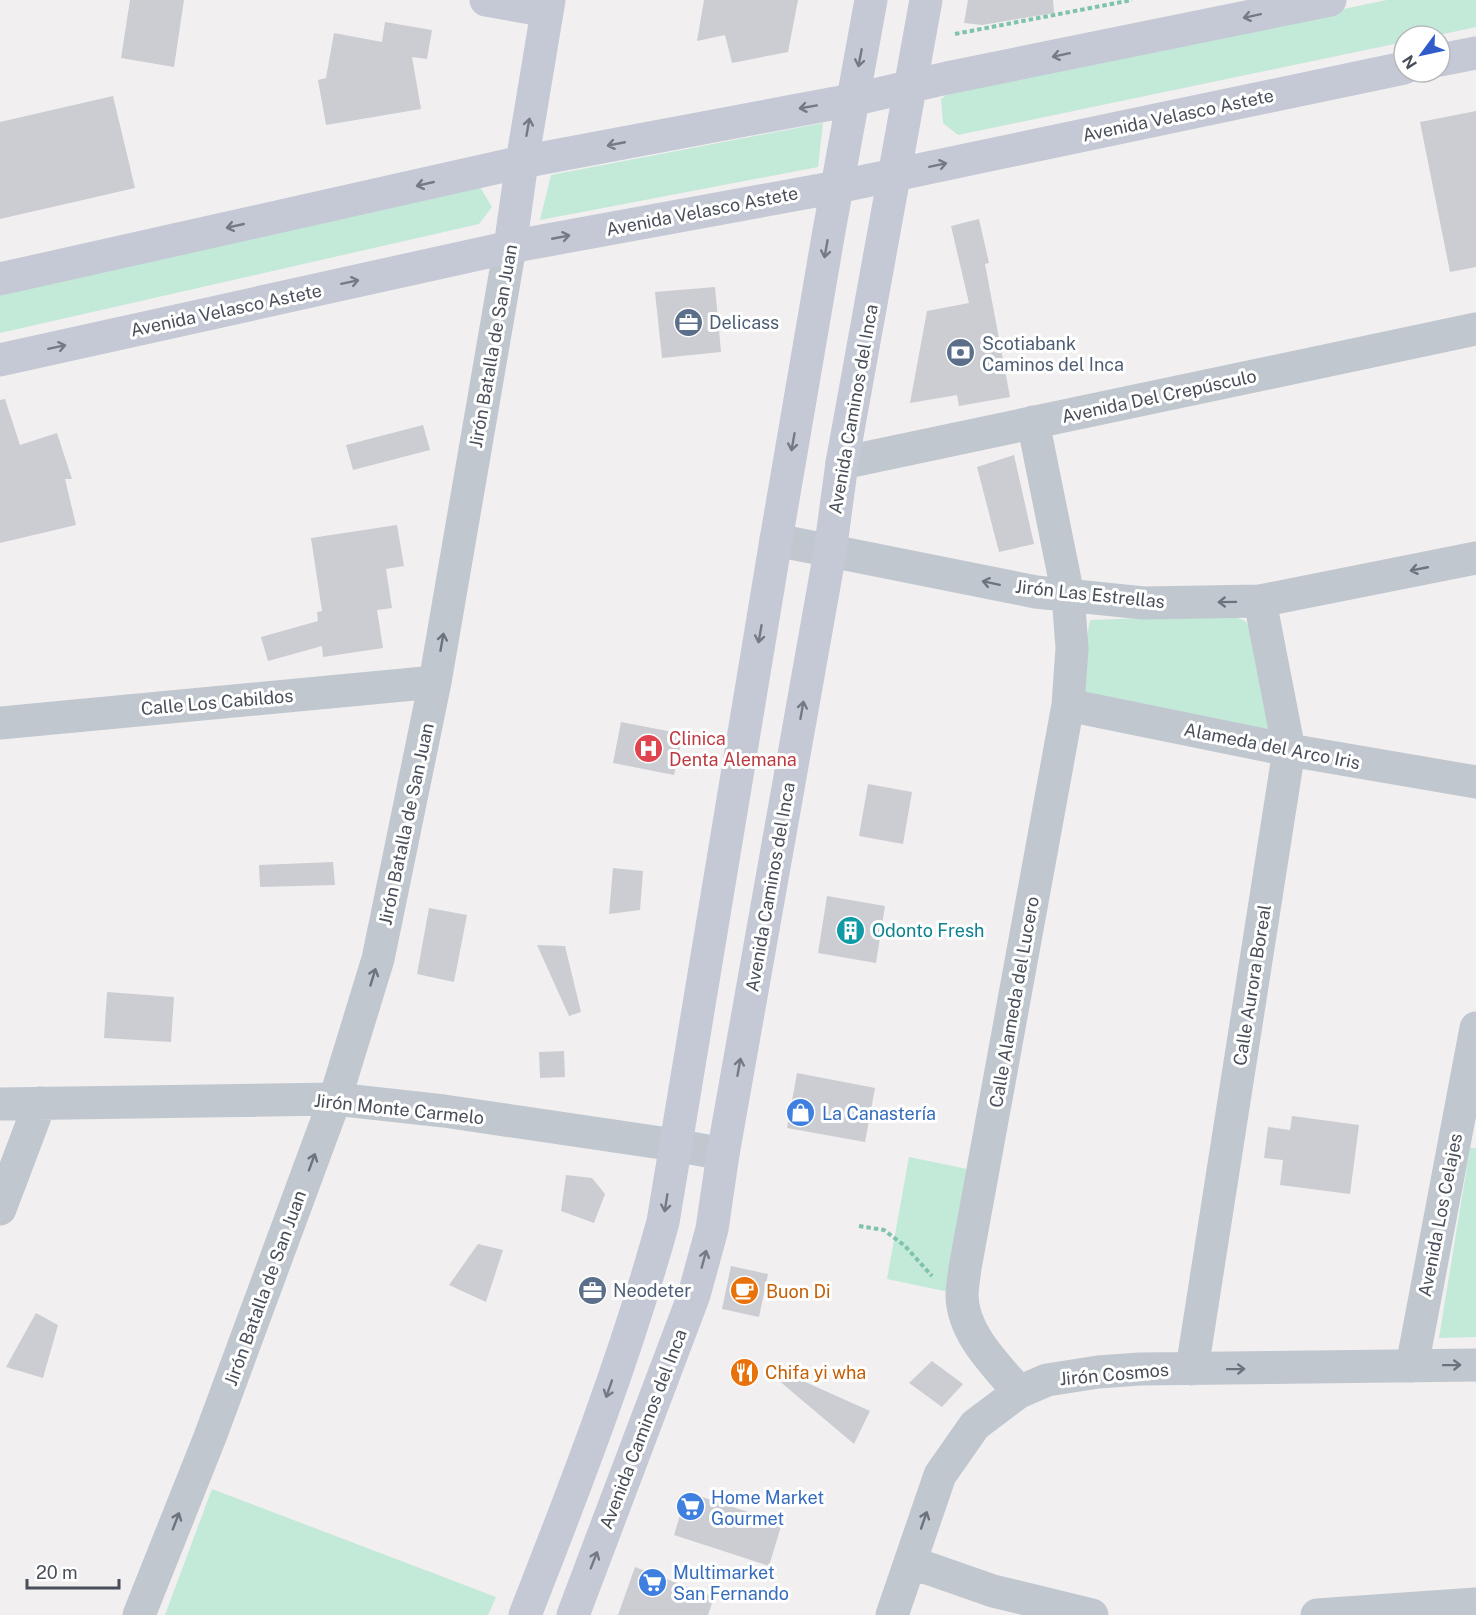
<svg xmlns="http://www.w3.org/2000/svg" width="1476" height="1615" font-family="'Public Sans',sans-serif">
	<rect width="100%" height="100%" fill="#f1efef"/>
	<path fill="#c3e9d8" d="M1387,0H1476V27L1434,36H1404V42L958,135L943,123L941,99L955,89Z
		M823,123L818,167L540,220L551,175Z
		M480,187L492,207L479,224L0,333V292Z
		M1231,615L1245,621L1252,631L1280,740L1075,700L1090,620Z
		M1470,1148H1476V1337L1439,1338Z
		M909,1157L972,1170L949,1292L887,1279Z
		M212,1489L496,1597L488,1615H165Z"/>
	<path fill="#cccdd3" d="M130,0H184L174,67L121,58Z
		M704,0H798L788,52L732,63L725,35L697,41Z
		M968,0H1053L1054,13L982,25L964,23Z
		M385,22L432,30L427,59L412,57L421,109L326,125L318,80L326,78L334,33L382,42Z
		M113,96L135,188L0,219V122Z
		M1476,111V267L1450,272L1420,122Z
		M979,219L989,263L985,264L1010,397L959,406L957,395L910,403L927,311L969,303L951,226Z
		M715,287L721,352L662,358L655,292Z
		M5,399L20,445L57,433L72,479H65L76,525L0,543V400Z
		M423,425L430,450L353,470L346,445Z
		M1014,455L1034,544L999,552L977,467Z
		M397,525L404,566L386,569L392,608L377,610L383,648L323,657L322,646L268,661L261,637L318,621L317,612L322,611L311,538Z
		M621,722L683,734L674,775L613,763Z
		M868,784L912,792L903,844L859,836Z
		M333,862L335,885L260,887L259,865Z
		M613,868L643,871L640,910L609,914Z
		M827,896L885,906L876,963L818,953Z
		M429,908L467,915L454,982L417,974Z
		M537,945L565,946L581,1012L569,1016Z
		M107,992L174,997L171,1042L104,1038Z
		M564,1051L565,1077L540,1078L539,1052Z
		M797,1073L875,1088L865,1142L787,1128Z
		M1292,1116L1359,1125L1350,1194L1280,1185L1283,1160L1264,1158L1268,1127L1290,1130Z
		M566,1175L592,1178L605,1194L594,1223L561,1211Z
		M478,1244L503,1250L486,1302L449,1285Z
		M731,1266L768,1274L759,1317L722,1309Z
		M36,1313L58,1325L43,1378L6,1367Z
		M932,1361L963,1384L942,1407L909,1383Z
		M774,1368L870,1411L854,1444L771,1374Z
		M687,1492L782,1523L769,1566L674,1535Z
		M635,1567L714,1597L708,1615H618Z"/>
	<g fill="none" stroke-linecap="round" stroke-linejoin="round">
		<path stroke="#7fc3ac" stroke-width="4" stroke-dasharray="4.5 3" stroke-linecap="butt" d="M955,34L1132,0
			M859,1226L884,1230L905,1246L932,1276"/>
		<path stroke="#c1c7cf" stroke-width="33" d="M842,463L1476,329
			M776,540L1036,592L1144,603L1260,601L1476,558
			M1068,705L1289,750L1476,782
			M0,723L435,682
			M0,1104L335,1099L444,1111L675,1145L723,1154
			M0,1209L40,1103
			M1412,1366L1476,1028
			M1192,1369L1289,750L1260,601
			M1019,1392C996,1365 963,1334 962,1296C962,1287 964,1277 965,1268L1068,705L1072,648L1068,595L1033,422
			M910,1562L993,1591L1092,1615
			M139,1615L210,1437L335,1099L378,959L435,682L510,247
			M892,1615L940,1475L975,1425L1019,1392L1047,1380L1098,1372L1140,1369L1476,1365
			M1317,1615L1476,1604"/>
		<path stroke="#c4c9d5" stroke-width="33" d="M486,0L547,11
			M1440,60L1476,53
			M510,247L522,162L549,0
			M0,279L522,162L852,100L947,78L1330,0
			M0,360L510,247L837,187L1404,68
			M525,1615C576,1485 626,1356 663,1222L776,540L829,231L871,0
			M573,1615L694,1295L712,1229L723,1154L830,552L842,463L926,0"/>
	</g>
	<defs><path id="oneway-shaft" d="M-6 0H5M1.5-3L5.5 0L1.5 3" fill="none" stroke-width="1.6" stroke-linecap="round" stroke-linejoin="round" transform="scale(1.5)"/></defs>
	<g stroke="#747a85">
		<use href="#oneway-shaft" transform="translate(1252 16) rotate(168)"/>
		<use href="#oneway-shaft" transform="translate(1061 55) rotate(168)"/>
		<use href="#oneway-shaft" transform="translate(860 58) rotate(101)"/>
		<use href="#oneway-shaft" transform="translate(808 107) rotate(170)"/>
		<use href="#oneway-shaft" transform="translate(528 127) rotate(-80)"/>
		<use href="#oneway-shaft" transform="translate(616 144) rotate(169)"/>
		<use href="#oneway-shaft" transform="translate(938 165) rotate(-12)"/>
		<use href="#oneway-shaft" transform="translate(425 184) rotate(167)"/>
		<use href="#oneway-shaft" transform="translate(235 226) rotate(167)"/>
		<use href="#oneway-shaft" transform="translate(561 237) rotate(-11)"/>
		<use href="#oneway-shaft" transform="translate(826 249) rotate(100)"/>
		<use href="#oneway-shaft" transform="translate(350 282) rotate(-12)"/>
		<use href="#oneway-shaft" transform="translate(57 347) rotate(-12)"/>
		<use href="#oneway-shaft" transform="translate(793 442) rotate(100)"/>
		<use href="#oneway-shaft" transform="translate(760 634) rotate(100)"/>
		<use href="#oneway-shaft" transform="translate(802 710) rotate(-80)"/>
		<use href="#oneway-shaft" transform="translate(739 1067) rotate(-80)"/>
		<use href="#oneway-shaft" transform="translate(666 1203) rotate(99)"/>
		<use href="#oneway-shaft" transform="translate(704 1259) rotate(-75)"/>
		<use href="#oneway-shaft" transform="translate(609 1389) rotate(109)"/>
		<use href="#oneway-shaft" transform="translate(594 1560) rotate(-69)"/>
	</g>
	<g stroke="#6d737d">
		<use href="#oneway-shaft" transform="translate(1419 569) rotate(169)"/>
		<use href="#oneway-shaft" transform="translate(991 583) rotate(-168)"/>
		<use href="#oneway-shaft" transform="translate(1227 602) rotate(179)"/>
		<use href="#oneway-shaft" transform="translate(442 642) rotate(-80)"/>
		<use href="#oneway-shaft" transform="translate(373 977) rotate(-73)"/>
		<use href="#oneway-shaft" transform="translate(312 1162) rotate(-70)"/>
		<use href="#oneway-shaft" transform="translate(1452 1365) rotate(-1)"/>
		<use href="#oneway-shaft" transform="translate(1236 1369) rotate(-1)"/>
		<use href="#oneway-shaft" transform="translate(924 1520) rotate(-71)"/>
		<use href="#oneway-shaft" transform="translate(176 1521) rotate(-69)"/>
	</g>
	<defs>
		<symbol id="office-disc" viewBox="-11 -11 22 22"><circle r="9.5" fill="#5c6f8a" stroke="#fff"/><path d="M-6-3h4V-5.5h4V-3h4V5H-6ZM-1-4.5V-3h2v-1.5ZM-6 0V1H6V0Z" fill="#fff"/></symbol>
		<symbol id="bank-disc" viewBox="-11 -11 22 22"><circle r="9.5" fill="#5c6f8a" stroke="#fff"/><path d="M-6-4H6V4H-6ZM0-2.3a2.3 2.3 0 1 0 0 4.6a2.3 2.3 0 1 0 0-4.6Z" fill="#fff"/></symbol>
		<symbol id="hospital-disc" viewBox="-11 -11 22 22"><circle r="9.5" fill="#e0444e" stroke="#fff"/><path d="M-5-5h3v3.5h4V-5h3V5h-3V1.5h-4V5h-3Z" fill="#fff"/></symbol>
		<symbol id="building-disc" viewBox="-11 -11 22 22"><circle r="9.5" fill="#0f9aa8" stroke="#fff"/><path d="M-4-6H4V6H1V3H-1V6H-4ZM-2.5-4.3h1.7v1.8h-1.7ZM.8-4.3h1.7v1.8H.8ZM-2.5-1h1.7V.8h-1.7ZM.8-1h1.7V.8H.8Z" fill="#fff"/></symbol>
		<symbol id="shop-disc" viewBox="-11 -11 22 22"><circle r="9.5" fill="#3f7fe0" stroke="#fff"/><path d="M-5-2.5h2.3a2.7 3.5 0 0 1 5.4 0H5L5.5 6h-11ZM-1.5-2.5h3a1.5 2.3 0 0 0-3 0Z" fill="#fff"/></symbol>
		<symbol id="cafe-disc" viewBox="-11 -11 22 22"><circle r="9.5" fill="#e8710a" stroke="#fff"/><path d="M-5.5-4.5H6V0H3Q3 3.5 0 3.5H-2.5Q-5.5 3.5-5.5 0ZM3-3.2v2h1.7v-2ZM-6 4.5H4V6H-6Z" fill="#fff"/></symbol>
		<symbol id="restaurant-disc" viewBox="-11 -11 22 22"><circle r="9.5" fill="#e8710a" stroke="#fff"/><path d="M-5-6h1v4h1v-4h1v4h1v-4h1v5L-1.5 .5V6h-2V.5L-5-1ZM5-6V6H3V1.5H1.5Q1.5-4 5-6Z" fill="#fff"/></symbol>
		<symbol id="supermarket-disc" viewBox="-11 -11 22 22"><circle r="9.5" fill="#3f7fe0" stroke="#fff"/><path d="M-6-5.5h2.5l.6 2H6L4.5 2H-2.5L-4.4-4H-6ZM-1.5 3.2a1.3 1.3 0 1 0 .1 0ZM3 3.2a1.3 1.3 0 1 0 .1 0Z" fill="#fff"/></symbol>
	</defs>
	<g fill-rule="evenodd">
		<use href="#office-disc" x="672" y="306" width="33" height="33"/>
		<use href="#bank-disc" x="944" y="336" width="33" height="33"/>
		<use href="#hospital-disc" x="632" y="732" width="33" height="33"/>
		<use href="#building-disc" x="834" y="914" width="33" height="33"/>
		<use href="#shop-disc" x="784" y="1096" width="33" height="33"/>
		<use href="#office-disc" x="576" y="1274" width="33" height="33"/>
		<use href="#cafe-disc" x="728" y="1274" width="33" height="33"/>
		<use href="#restaurant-disc" x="728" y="1356" width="33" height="33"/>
		<use href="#supermarket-disc" x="674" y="1490" width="33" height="33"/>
		<use href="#supermarket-disc" x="636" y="1566" width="33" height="33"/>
	</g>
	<g text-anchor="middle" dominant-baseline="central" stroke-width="6" stroke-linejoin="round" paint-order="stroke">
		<g font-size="18" fill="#494f5a" stroke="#fff">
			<text transform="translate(1178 115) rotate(-12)">Avenida Velasco Astete</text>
			<text transform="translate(702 211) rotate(-11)">Avenida Velasco Astete</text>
			<text transform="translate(226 310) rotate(-12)">Avenida Velasco Astete</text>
			<text transform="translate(493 346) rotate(-80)">Jirón Batalla de San Juan</text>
			<text transform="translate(1159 396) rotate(-12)">Avenida Del Crepúsculo</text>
			<text transform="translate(853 409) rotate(-80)">Avenida Caminos del Inca</text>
			<text transform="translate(1090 594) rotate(6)">Jirón Las Estrellas</text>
			<text transform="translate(217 702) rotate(-5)">Calle Los Cabildos</text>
			<text transform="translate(1272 746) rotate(11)">Alameda del Arco Iris</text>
			<text transform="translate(406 824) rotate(-78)">Jirón Batalla de San Juan</text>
			<text transform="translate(770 887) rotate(-80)">Avenida Caminos del Inca</text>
			<text transform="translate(1252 985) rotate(-81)">Calle Aurora Boreal</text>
			<text transform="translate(1014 1002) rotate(-80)">Calle Alameda del Lucero</text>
			<text transform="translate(399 1109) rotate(6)">Jirón Monte Carmelo</text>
			<text transform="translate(1440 1215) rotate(-79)">Avenida Los Celajes</text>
			<text transform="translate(265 1288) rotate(-70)">Jirón Batalla de San Juan</text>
			<text transform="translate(1114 1374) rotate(-5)">Jirón Cosmos</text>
			<text transform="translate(643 1429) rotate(-69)">Avenida Caminos del Inca</text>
		</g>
		<g font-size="18" fill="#4e5e75" stroke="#fff" text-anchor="start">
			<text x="709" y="322">Delicass</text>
			<text x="982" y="343">Scotiabank<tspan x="982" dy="21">Caminos del Inca</tspan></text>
			<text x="613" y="1290">Neodeter</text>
		</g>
		<g font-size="18" fill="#be3a42" stroke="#fff" text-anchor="start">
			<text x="669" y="738">Clinica<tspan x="669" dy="21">Denta Alemana</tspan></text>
		</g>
		<g font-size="18" fill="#0d838f" stroke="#fff" text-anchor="start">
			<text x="872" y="930">Odonto Fresh</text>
		</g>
		<g font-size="18" fill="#366cbe" stroke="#fff" text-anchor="start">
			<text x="822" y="1113">La Canastería</text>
			<text x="711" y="1497">Home Market<tspan x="711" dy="21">Gourmet</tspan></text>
			<text x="673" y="1572">Multimarket<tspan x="673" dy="21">San Fernando</tspan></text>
		</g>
		<g font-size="18" fill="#c56008" stroke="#fff" text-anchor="start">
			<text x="766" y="1291">Buon Di</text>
			<text x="765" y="1372">Chifa yi wha</text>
		</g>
	</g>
	<g transform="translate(1422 54) rotate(237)"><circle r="28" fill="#ffffff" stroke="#b6b9bd" stroke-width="1.5"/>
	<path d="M0-4.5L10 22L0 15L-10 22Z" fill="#305bca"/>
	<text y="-9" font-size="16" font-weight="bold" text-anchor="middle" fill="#494f5a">N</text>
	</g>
	<path d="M27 1579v9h92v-9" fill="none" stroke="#494f5a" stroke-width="3"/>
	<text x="36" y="1579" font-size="18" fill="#494f5a" stroke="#ffffff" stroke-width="4.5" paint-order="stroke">20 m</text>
</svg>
